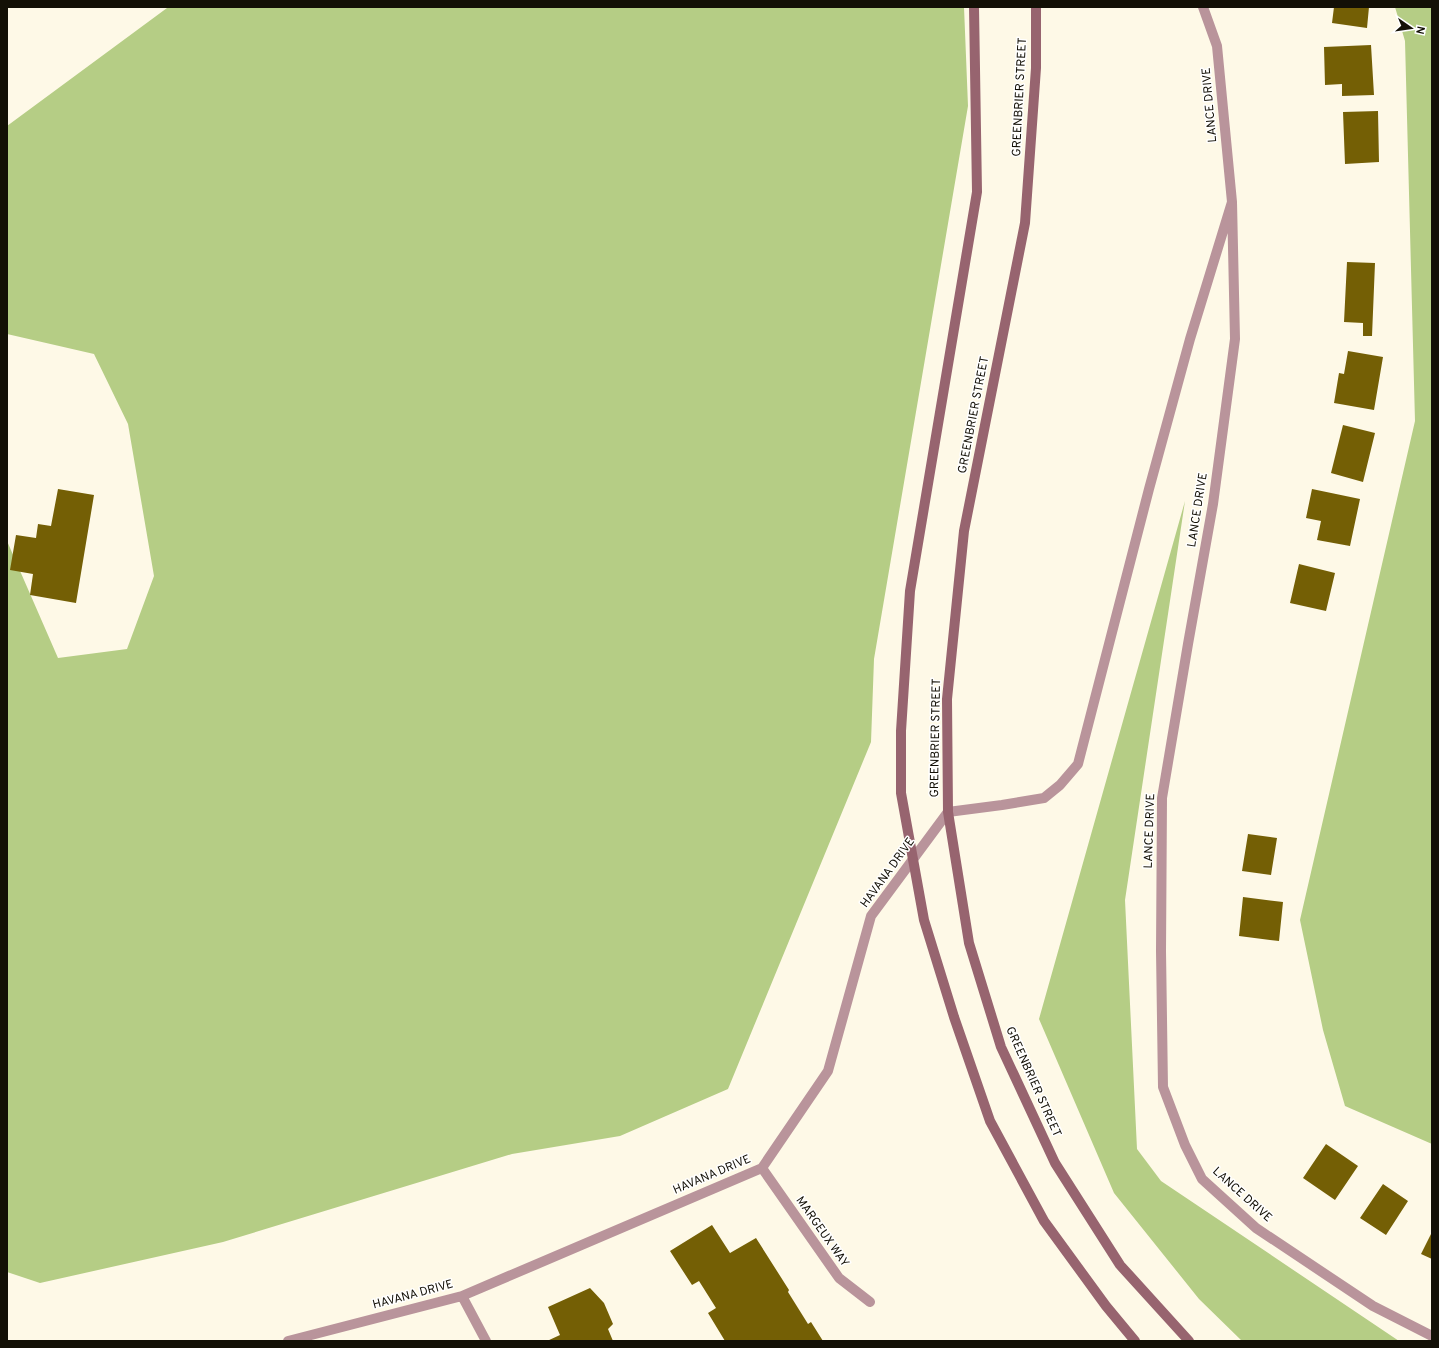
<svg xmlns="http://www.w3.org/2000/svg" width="1439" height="1348" font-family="Overpass,sans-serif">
	<rect width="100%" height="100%" fill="#fef9e7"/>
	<path fill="#b5cd85" d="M167,7H964L968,106L874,659L871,742L728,1089L620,1136L512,1154L223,1242L40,1283L7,1272V541L58,658L127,649L154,576L128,424L94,354L7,334V126L167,8Z
		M1395,7H1432V1144L1345,1106L1323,1030L1300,920L1415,421L1405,41Z
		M1185,501L1125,900L1137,1149L1161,1181L1399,1341H1242L1199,1299L1114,1193L1039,1019Z"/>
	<path fill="#745f05" d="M1334,7H1369L1367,28L1332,23Z
		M1371,45L1374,95L1342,96V84L1325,85L1324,47Z
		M1378,111L1379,162L1345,164L1343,112Z
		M1347,262L1375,263L1372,336H1363V323L1344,322Z
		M1348,351L1383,357L1374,410L1334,403L1339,373L1344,374Z
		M1343,425L1375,433L1363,482L1331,473Z
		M58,489L94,495L76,603L30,595L33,574L10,570L16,535L36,538L38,524L51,526Z
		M1312,489L1360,499L1350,546L1317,540L1321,521L1306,518Z
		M1299,564L1335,573L1326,611L1290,603Z
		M1248,834L1277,838L1271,875L1242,871Z
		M1243,897L1283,902L1279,941L1239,936Z
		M1326,1144L1358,1166L1335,1200L1303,1178Z
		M1383,1184L1408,1201L1386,1235L1360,1218Z
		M712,1225L730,1253L756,1238L789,1290L788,1292L808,1324L811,1322L823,1341H725L708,1313L716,1308L699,1281L692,1285L670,1251Z
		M1432,1232V1259L1421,1254Z
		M590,1288L604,1303L613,1324L608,1329L613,1341H547L560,1335L548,1307Z"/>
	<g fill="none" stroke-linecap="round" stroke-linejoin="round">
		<path stroke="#b9949b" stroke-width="10" d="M1203,7L1217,46L1232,202L1235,339L1213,504L1188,644L1162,798L1161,951L1163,1087L1185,1145L1202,1179L1256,1228L1373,1306L1432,1336
			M762,1168L839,1278L870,1302
			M462,1296L486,1341
			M288,1341L462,1296L762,1168L828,1071L871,916L948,812L1002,805L1044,798L1060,785L1078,764L1149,489L1190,339L1232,202"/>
		<path stroke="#97646f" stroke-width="10" d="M974,7L977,192L910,591L901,731V793L924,920L954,1017L990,1121L1044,1221L1106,1306L1135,1341
			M1036,7V68L1025,223L964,531L947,699L948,812L969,943L1001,1047L1055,1163L1120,1265L1189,1341"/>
	</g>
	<g text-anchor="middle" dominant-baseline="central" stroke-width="3" stroke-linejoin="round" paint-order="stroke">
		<g font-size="12" fill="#131006" stroke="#fff">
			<text transform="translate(1020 97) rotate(-87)">GREENBRIER STREET</text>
			<text transform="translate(1210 105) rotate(-95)">LANCE DRIVE</text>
			<text transform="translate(974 415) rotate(-79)">GREENBRIER STREET</text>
			<text transform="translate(1198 510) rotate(-81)">LANCE DRIVE</text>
			<text transform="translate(936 738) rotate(-89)">GREENBRIER STREET</text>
			<text transform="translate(1150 831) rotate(-88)">LANCE DRIVE</text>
			<text transform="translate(888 873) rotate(-54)">HAVANA DRIVE</text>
			<text transform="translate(1033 1082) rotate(66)">GREENBRIER STREET</text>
			<text transform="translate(712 1175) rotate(-23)">HAVANA DRIVE</text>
			<text transform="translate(1242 1195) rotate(42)">LANCE DRIVE</text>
			<text transform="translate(822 1232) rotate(55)">MARGEUX WAY</text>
			<text transform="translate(413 1295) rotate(-15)">HAVANA DRIVE</text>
		</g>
	</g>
	<rect width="1439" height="1348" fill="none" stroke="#131006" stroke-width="16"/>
	<g transform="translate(1411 28) rotate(103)" stroke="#ffffff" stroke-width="3" paint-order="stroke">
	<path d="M0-3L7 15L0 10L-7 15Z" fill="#131006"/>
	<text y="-6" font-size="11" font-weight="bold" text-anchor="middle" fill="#131006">N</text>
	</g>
</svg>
